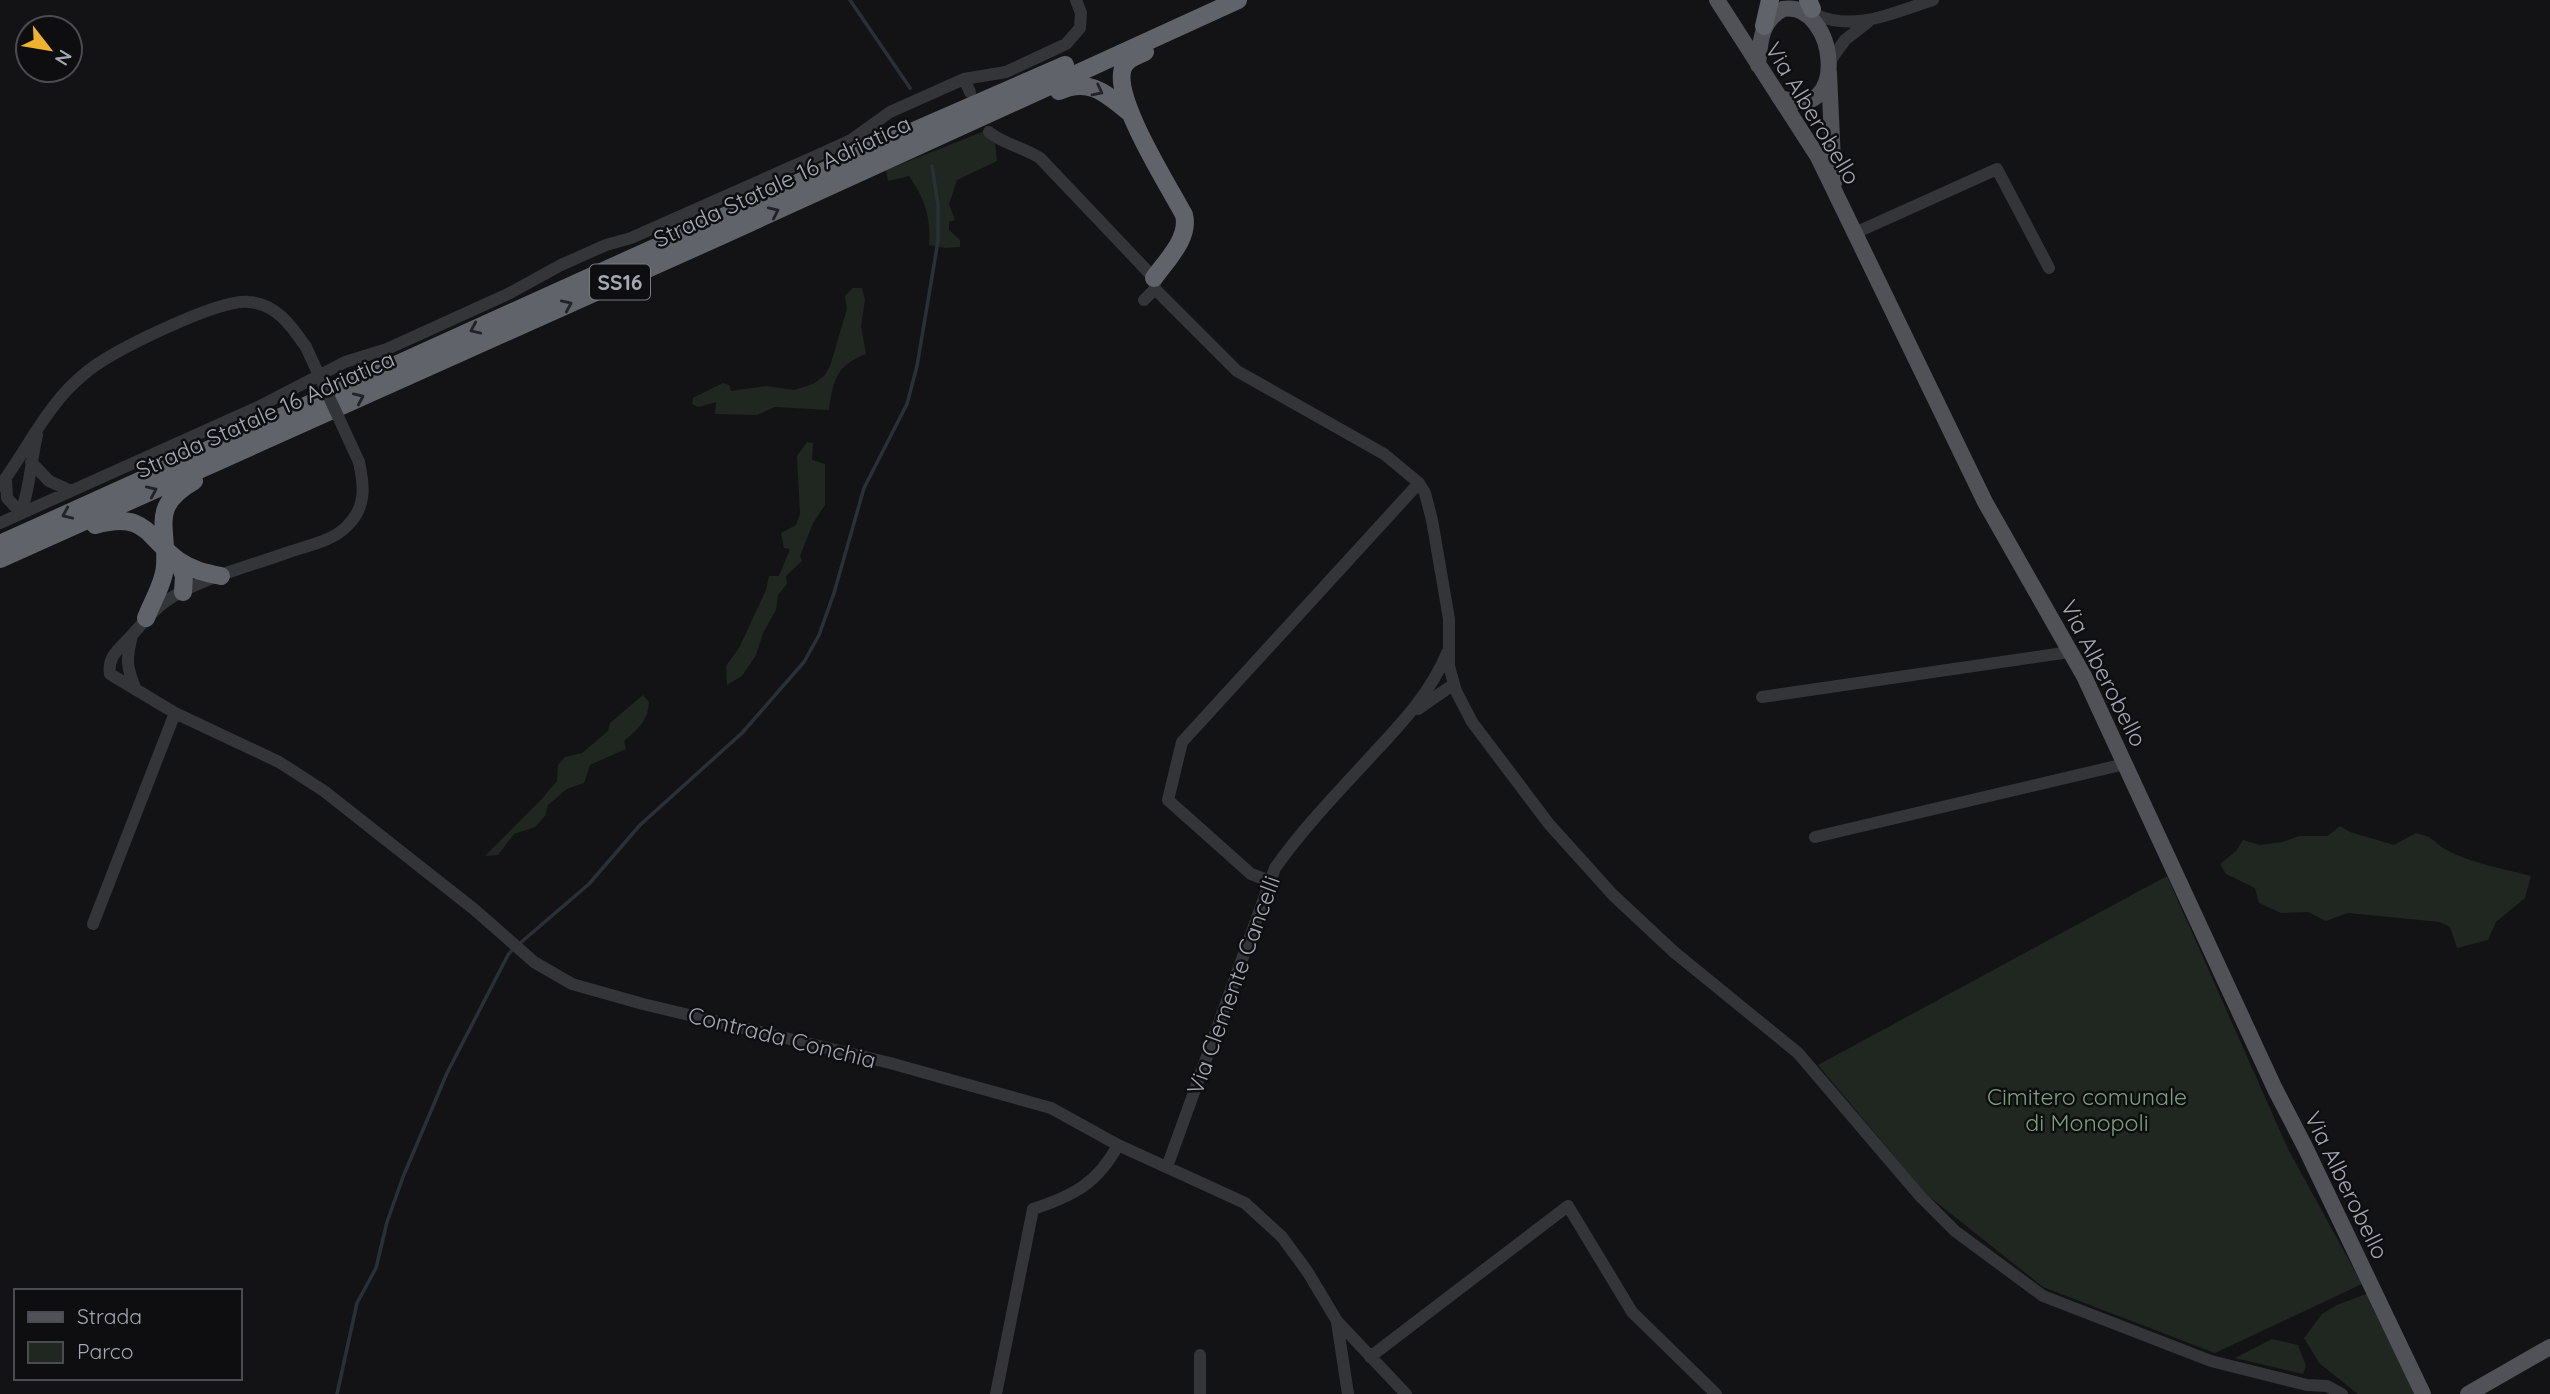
<svg xmlns="http://www.w3.org/2000/svg" width="2550" height="1394" font-family="Quicksand,sans-serif">
	<rect width="100%" height="100%" fill="#131315"/>
	<path fill="#1f2720" d="M985,131L995,141L997,161L957,180L949,204L955,220L949,222V230L960,240V247L945,248L929,245C931,217 925,199 909,176L888,181L886,170Z
		M853,288H862L865,300L861,326L866,354C836,365 833,381 829,410L775,407L757,415L715,414L716,402L698,407L692,404L693,398L723,383L729,385L731,391L766,386L794,390L813,384L825,375L830,366L847,309L845,296Z
		M807,442L813,443L812,460L825,464V505L813,523L800,556L802,561L786,576L787,584L778,595L776,610L763,633L756,655L742,676L727,685L726,666L739,648L766,590L769,576H779L790,549L784,548L781,533L796,525L800,514L797,456Z
		M643,695L649,702C648,721 638,729 624,741L626,749L590,765L584,783L567,789L548,805L545,816L535,827L514,834L498,855L485,856L540,801L557,781L558,765L565,757L582,753L608,731L610,723Z
		M2340,826L2350,832L2394,845L2416,833C2435,838 2431,840 2445,849C2469,863 2505,869 2531,876L2525,898L2496,922L2488,940L2457,948L2450,927L2440,922L2348,913L2326,921L2308,912L2281,913L2259,903L2255,888L2226,874L2220,864L2236,851L2243,840L2260,845L2282,842L2300,836H2327Z
		M2167,876L2288,1149L2362,1284L2215,1353L2043,1287L1926,1194L1818,1065Z
		M2371,1292L2414,1394H2358L2319,1363L2304,1338L2322,1314L2337,1305Z
		M2272,1339L2298,1345L2306,1366L2303,1374L2235,1358Z"/>
	<g fill="none" stroke-linecap="round" stroke-linejoin="round">
		<path stroke="#293138" stroke-width="3.5" d="M850,0L910,88
			M519,944L589,884L640,825L742,733L804,662L819,635L834,593L864,488L907,404L917,366L938,241V205L932,166
			M337,1394L357,1303L376,1268L387,1222L403,1177L447,1073L508,955L513,949"/>
		<path stroke="#343539" stroke-width="12" d="M1816,15C1856,32 1894,12 1933,0
			M1830,61L1845,40L1868,22
			M964,79L970,92
			M989,132C1003,144 1023,147 1040,158L1154,278L1155,289L1237,371L1384,454L1419,483L1425,493L1432,520L1449,619V666L1456,691L1472,722L1549,824L1613,895L1674,952L1798,1053L1921,1197L1955,1231L2043,1296L2211,1361L2307,1385L2327,1386L2342,1394
			M1855,233L1997,169L2049,268
			M1144,300L1155,289
			M31,462L49,481L71,491
			M359,462C364,485 367,507 347,526C333,541 309,545 289,552C251,566 200,578 166,601C152,611 143,623 132,635C121,648 107,655 110,674L175,713L279,762L324,791L475,910L534,962L572,984L643,1004L890,1063L1051,1108L1118,1145L1245,1203L1282,1237L1307,1271L1337,1321L1406,1394
			M6,478L7,498L21,513
			M0,486C23,455 41,418 68,389C76,381 87,371 96,365C124,346 219,299 249,302C277,304 292,327 306,347
			M21,513C30,487 31,461 37,435
			M0,523L258,407L345,362L387,349L508,294L561,265L606,245L631,238L825,152L851,140L890,112L964,79L1006,72L1066,44L1080,28L1081,13L1076,0
			M132,635C126,660 126,666 136,690
			M1762,697L2070,652
			M1418,709L1454,684
			M1815,837L2125,764
			M1270,881L1251,874L1168,800L1182,742L1419,483
			M93,924L175,713
			M1167,1167L1275,868C1304,827 1340,790 1374,753C1402,723 1431,692 1447,653
			M1337,1322L1348,1394
			M1200,1355V1394
			M1370,1357L1568,1206L1632,1312L1716,1394
			M996,1394L1033,1209C1073,1196 1098,1183 1118,1145"/>
		<path stroke="#505258" stroke-width="16" d="M1717,0L1818,157L1985,502L2084,676L2275,1089L2305,1147L2423,1394
			M1758,65C1760,41 1761,21 1783,9C1837,0 1852,128 1779,97
			M1829,73L1834,183
			M2468,1394L2550,1347"/>
		<path stroke="#60636a" stroke-width="18" d="M1808,0L1812,9
			M1764,26L1770,0
			M1145,52C1137,56 1127,58 1123,68C1112,98 1169,186 1184,215C1190,238 1166,261 1154,278
			M1059,91C1090,77 1106,94 1130,113
			M95,525C147,511 145,536 179,561C192,570 206,573 221,576
			M0,544L884,144L1065,65
			M0,559L723,235L1238,0
			M178,561L184,576L183,592
			M146,618C152,602 164,583 165,566C168,526 149,507 194,481"/>
		<path stroke="#343539" stroke-width="12" d="M306,347L359,462"/>
	</g>
	<defs><path id="oneway-chevron" d="M-2-3.5L2.5 0L-2 3.5" fill="none" stroke-width="1.6" stroke-linecap="round" stroke-linejoin="round" transform="scale(1.75)"/></defs>
	<g stroke="#222326">
		<use href="#oneway-chevron" transform="translate(1098 91) rotate(27)"/>
		<use href="#oneway-chevron" transform="translate(774 212) rotate(-25)"/>
		<use href="#oneway-chevron" transform="translate(567 305) rotate(-24)"/>
		<use href="#oneway-chevron" transform="translate(475 329) rotate(156)"/>
		<use href="#oneway-chevron" transform="translate(359 398) rotate(-24)"/>
		<use href="#oneway-chevron" transform="translate(152 491) rotate(-24)"/>
		<use href="#oneway-chevron" transform="translate(67 514) rotate(156)"/>
	</g>
	<g text-anchor="middle" dominant-baseline="central" stroke-width="5" stroke-linejoin="round" paint-order="stroke">
		<rect fill="#0e0e10" stroke="#787a84" stroke-width="2" x="590" y="264.5" width="60" height="35" rx="5"/>
		<g font-size="21" font-weight="bold" fill="#a5a9b5">
			<text x="620" y="282">SS16</text>
		</g>
		<g font-size="23" fill="#a5a9b5" stroke="#0e0e10">
			<text transform="translate(1813 113) rotate(59)">Via Alberobello</text>
			<text transform="translate(782 181) rotate(-25)">Strada Statale 16 Adriatica</text>
			<text transform="translate(265 414) rotate(-24)">Strada Statale 16 Adriatica</text>
			<text transform="translate(2104 673) rotate(63)">Via Alberobello</text>
			<text transform="translate(1233 985) rotate(-70)">Via Clemente Cancelli</text>
			<text transform="translate(782 1037) rotate(14)">Contrada Conchia</text>
			<text transform="translate(2347 1185) rotate(64)">Via Alberobello</text>
		</g>
		<g font-size="23" fill="#7ca07e" stroke="#0e0e10">
			<text x="2087" y="1096">Cimitero comunale<tspan x="2087" dy="26">di Monopoli</tspan></text>
		</g>
	</g>
	<rect x="14" y="1289" width="228" height="91" fill="#0e0e10" stroke="#4a4c52" stroke-width="2"/>
	<rect x="28" y="1312" width="35" height="10" fill="#505258" stroke="#4a4c52" stroke-width="2"/>
	<text x="77" y="1324" font-size="21" fill="#a5a9b5">Strada</text>
	<rect x="28" y="1342" width="35" height="21" fill="#1f2720" stroke="#4a4c52" stroke-width="2"/>
	<text x="77" y="1359" font-size="21" fill="#a5a9b5">Parco</text>
	<g transform="translate(49 49) rotate(121)"><circle r="33" fill="#0e0e10" stroke="#4a4c52" stroke-width="2"/>
	<path d="M0-5L12 26L0 18L-12 26Z" fill="#efb230"/>
	<text y="-10" font-size="19" font-weight="bold" text-anchor="middle" fill="#a5a9b5">N</text>
	</g>
</svg>
